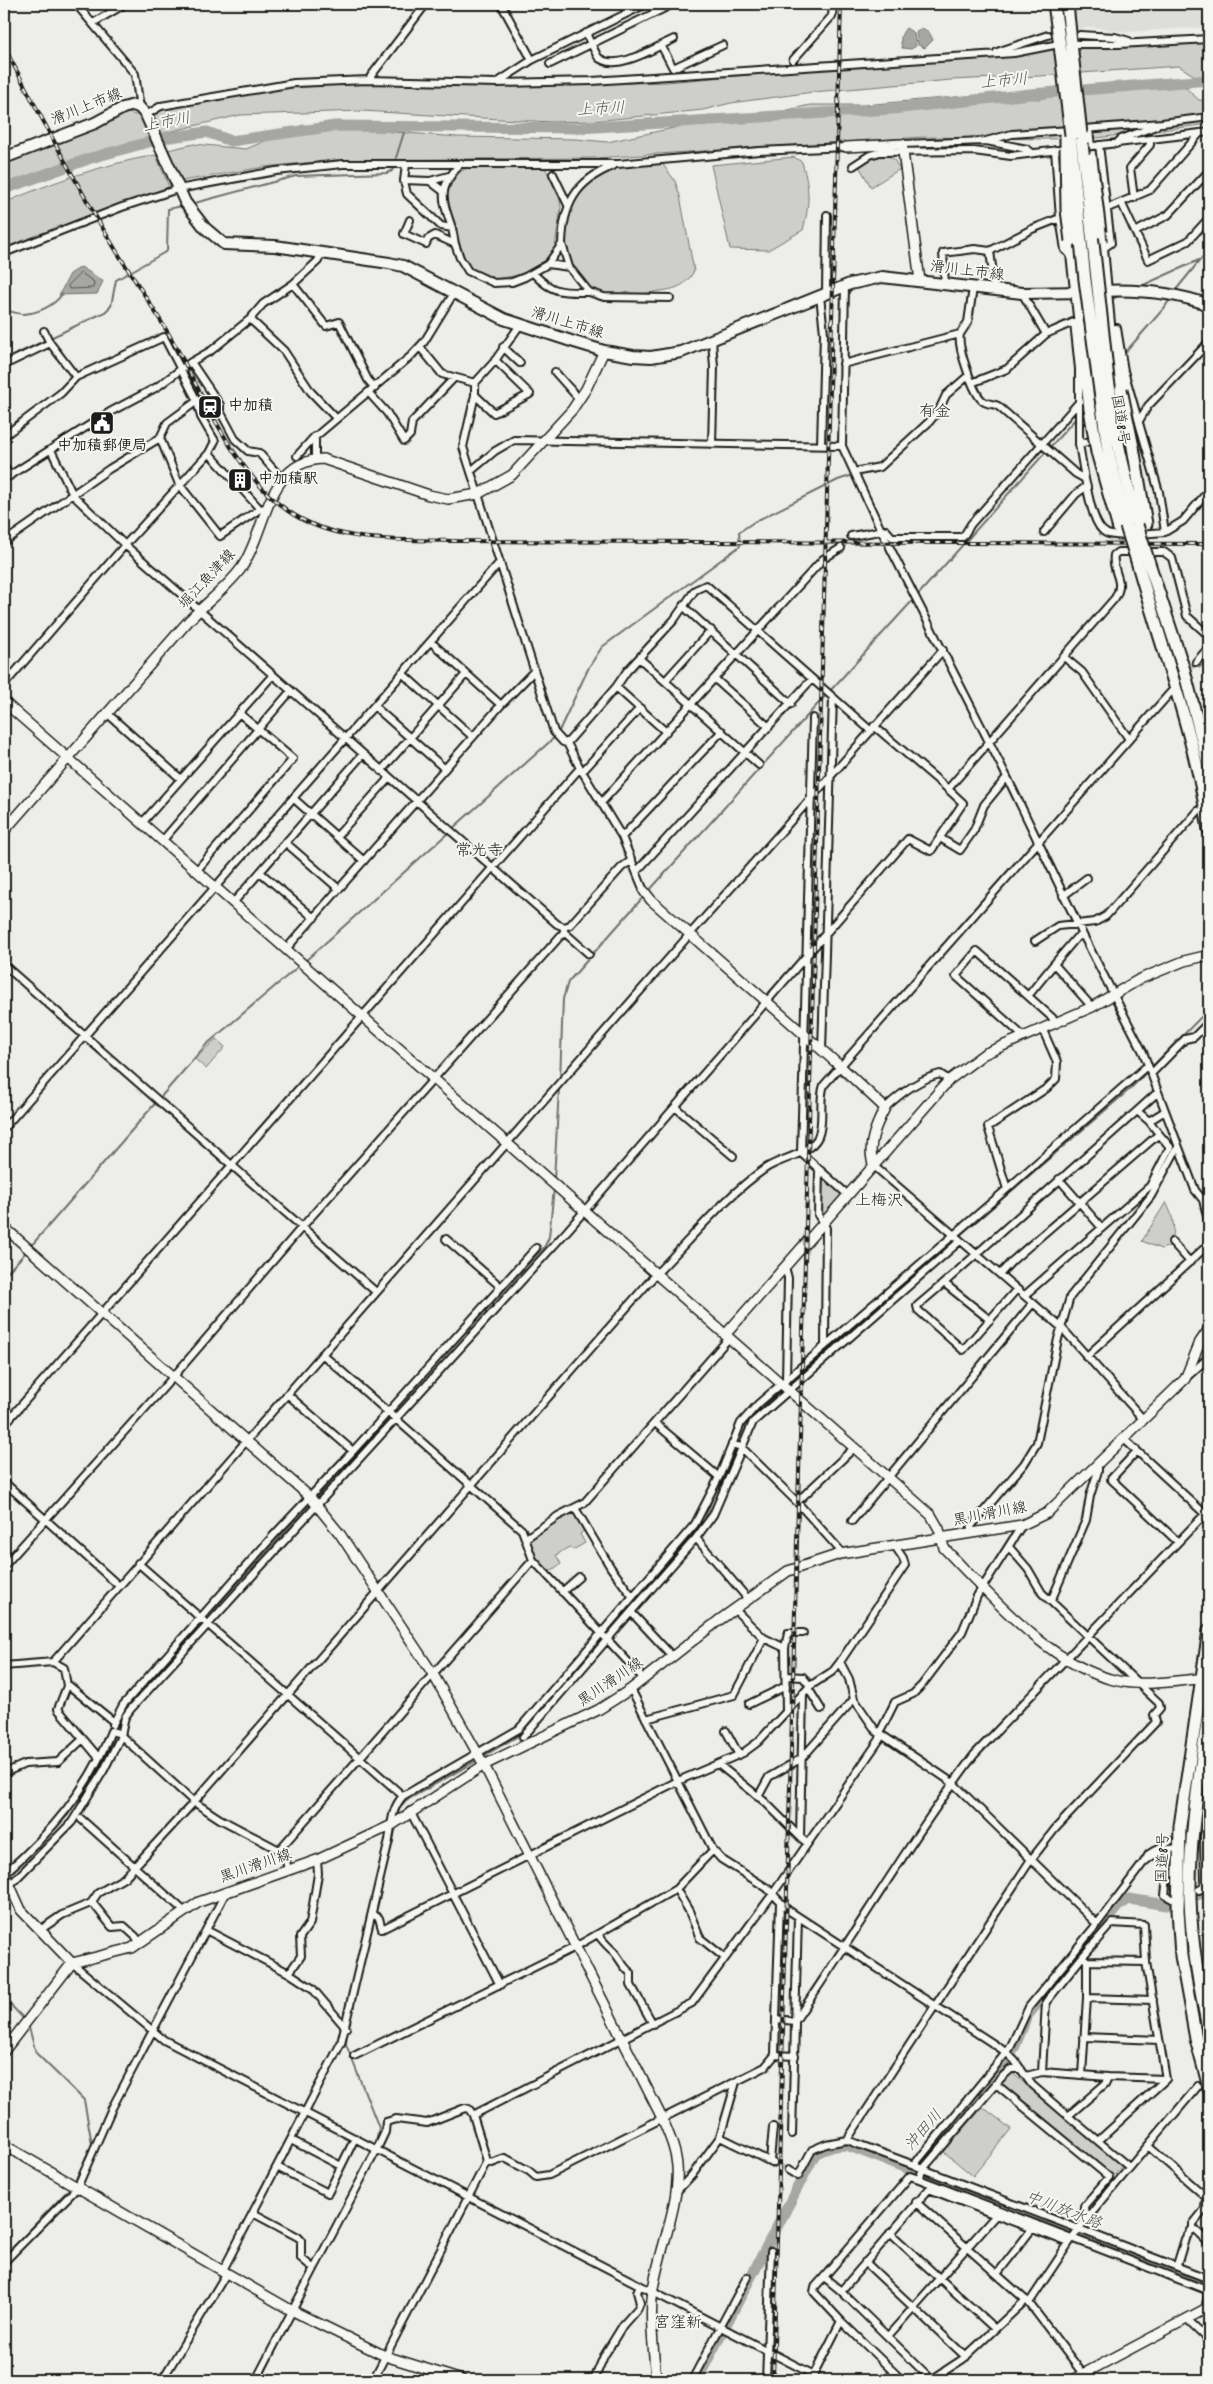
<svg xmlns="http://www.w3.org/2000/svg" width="1213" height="2384" font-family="Dekko,'Klee One',sans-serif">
	<rect width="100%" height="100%" fill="#edede9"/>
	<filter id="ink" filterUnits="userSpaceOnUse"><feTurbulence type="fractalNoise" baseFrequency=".02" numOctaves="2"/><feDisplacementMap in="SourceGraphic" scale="10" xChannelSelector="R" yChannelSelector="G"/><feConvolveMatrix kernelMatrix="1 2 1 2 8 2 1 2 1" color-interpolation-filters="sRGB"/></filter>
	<g filter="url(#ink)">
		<path fill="#ddddda" d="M1074,4H1209V27L1127,32L1090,27L1077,30Z"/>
		<path fill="#cececb" stroke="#757574" d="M1209,42V85L1179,66L1039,76L951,80L813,92L731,103L703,110L594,121L551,122L362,111L240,115L160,134L4,186V161L84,134L127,112C143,119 152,116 166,107L279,89L347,84L524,86L667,82L803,70L936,62L1082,45Z
			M1183,85L1199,100L1209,101V124L1097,138L1043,139L923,137L595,158L335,160L264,167L182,181L168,150L194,144L246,149L303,125L458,137L577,139L607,142L678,127L734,122L810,105H863L978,95L1039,99L1095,87Z
			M156,155L169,187L4,250V203C52,182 104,164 156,155Z
			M887,156L893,158L900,169L871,187L859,166L876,157Z
			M794,157L802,162C810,189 810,203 803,230L768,250L730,249L711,165Z
			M661,162L675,181L680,196L694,271C684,289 673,289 654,292C637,295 613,298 597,292C588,289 583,281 578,274C553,240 565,199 599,176C617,164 641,164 661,162Z
			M467,168H545L559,194L561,207L555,246L543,263L526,274L495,279L467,266L446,202C445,187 453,175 467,168Z
			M216,1039L225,1047L206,1069L195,1059Z
			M828,1180L843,1195L826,1214L822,1212L823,1182Z
			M1166,1202C1173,1216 1177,1230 1170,1246L1161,1249L1142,1241Z
			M574,1512L586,1529L580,1534L585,1543L573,1550L569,1547L556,1555L561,1564L547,1573C539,1563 530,1554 530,1541L558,1520Z
			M1011,2072L1121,2164V2168L1113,2177L1003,2087L1000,2082Z
			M983,2107L1011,2129L973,2176L944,2152Z"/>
		<path fill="#a6a6a3" stroke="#6f6f6d" d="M906,28L914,33L916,46L911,49L902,48C900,40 900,35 906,28Z
			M922,28L929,32L933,40L925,48L918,45L916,32Z
			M81,267L103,281L97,294L59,295L70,274Z"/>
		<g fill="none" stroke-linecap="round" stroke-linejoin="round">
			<path stroke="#535352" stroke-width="1" d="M81,273L94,282L93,288L69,289L68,286Z"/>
			<path stroke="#6f6f6d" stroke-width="2" d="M395,161L406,126
				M191,204L296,176L387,173L392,171L394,166
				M1139,287L1199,260
				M1175,291L1209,249
				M1110,300L1121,295
				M4,310C10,311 17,314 24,314C38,313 54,306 62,294
				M1046,330L1076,316
				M1033,341L1042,332
				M1123,355L1165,307L1171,297
				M4,360L105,312L111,306L116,280L167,251L168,209L182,206
				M973,378L983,375
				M858,474L873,473L880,470
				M917,596L1077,417
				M1200,667L1209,656
				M829,692L914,599
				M558,733L589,667L602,647L740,546L739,532L754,522L838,480L853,475
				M452,829L555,737
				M648,892L826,695
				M304,962L449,832
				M560,1080L563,999L568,982L645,895
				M554,1180L559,1088
				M31,1246L206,1045L300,965
				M4,1276L26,1252
				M786,1385L1130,1089L1209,1009
				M392,1412L545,1246L549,1237L554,1188
				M737,1443L744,1426L783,1388
				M729,1462L735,1448
				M316,1498L350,1458
				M606,1635L704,1521L716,1489
				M150,1679L311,1503
				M482,1757L518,1736L603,1639
				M96,1769L111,1745L118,1721
				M397,1817L400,1806L409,1799L478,1760
				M45,1839L68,1815L82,1793
				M10,1875L34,1850
				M4,1998L25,2020
				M28,2024L36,2053L84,2100L92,2144L74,2183
				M348,2026L396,1827
				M347,2031L346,2044L379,2128L375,2147
				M4,2257L71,2187
				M261,2380L291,2320"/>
			<path stroke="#a6a6a3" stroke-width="11" d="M4,189L91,158L163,138L207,132L231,141L335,126L579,128L892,109L1031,94L1209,80
				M933,2146L1003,2064L1015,2046L1027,2016L1118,1906L1129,1899L1167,1905L1209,1891
				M697,2380L815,2154C825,2148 835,2145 847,2145L1202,2282"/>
			<path stroke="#c3c3c0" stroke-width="6" stroke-dasharray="6 3" stroke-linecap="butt" d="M1174,688L1196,662
				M773,2163L788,2170"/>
			<defs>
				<path id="street" d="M76,4L135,74L140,108
					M501,4L532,60
					M623,4L627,13
					M93,23L125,4
					M586,33L591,44L673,4
					M1080,35L1115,37L1129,41
					M1072,44H1119L1209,39
					M661,45L673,68L723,45
					M997,52L1048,35
					M793,60L832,16L833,4
					M550,64L591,44C594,48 596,55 599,58C617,72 656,47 674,39
					M368,80L426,4
					M498,82L532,60L646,4
					M146,115L161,106L294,83L368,80L497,83L592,81L1014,53L1059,44
					M1084,129L1162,123L1209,117
					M986,141L1012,134L1069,130
					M902,144L986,141L1027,149L1031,152
					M1116,144L1121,139L1156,126
					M1099,145L1111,243L1101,250
					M1084,147L1209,132
					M1055,150L1060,218L1065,250L1073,257
					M406,164L404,181L407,194L441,226L452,228C442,198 437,189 461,163
					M853,166L870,155L880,152L974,151L1011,156L1067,149
					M553,174L568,205
					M404,180L430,181
					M443,191L430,181L449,176
					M1134,198L1130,168L1150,145V140
					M1122,204L1148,260L1188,241L1209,218
					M1108,208L1150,190L1200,133
					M410,220L404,234L426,244L428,239L435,235L455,244L452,228
					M1135,232L1168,215L1209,171
					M455,244L460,258L468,271L494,283L512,282L525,277L548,264L569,267L562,244L548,264
					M562,244C563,206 575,181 613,166
					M9,251L122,207L178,189L276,171L343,164H618L759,151L846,147
					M569,267L589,292L604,297L670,298
					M534,274C553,294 563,292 589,292
					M293,284L326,326L339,322L368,380L375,388
					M945,284L943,253L975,249L990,251
					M845,286L842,446L881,530L1007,777L1083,935L1143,1052L1195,1190L1203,1200L1209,1224
					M993,291L994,282L990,251L1032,229L1060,218
					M1022,293L1046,334
					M826,294L827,215
					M820,296L824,333L821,445
					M250,319L284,351L311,392L336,418
					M520,325L494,362L475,383V395L463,447L554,732L563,742L567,743
					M1109,329L1117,328L1124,371L1159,492L1165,532L1183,521L1209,490
					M44,331L50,343L76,377
					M960,334C957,347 974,395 983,401C987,404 994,404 998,406L1076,474L1085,479C1088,492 1093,527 1106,533C1113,537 1122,535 1129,535
					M420,347L442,374L475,383
					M503,347L520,363
					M191,362L220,405V411L235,439L248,451L259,453L282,479
					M843,364L960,334L968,322L973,288
					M4,365L50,343
					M555,372L579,399
					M974,382L1007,369L1046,334L1074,322L1079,369V444L1085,479
					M369,393L387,413L404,441L410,435L412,422L454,378
					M475,395L494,413L530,394L495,360
					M1139,421L1148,406L1209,342
					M4,436L61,393L76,377L164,337L197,401L201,417L215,441L209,453L125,545L4,685
					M160,438L179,484L220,536L260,509L266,508
					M712,444L714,367L712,341
					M1079,444L1131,430
					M51,450L73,495L125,545L557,924L564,927L570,925L622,867L632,860
					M209,453L260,509
					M297,456L314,437
					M315,459V437L411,356L424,342L454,293
					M4,466L10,476
					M471,471L495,451L514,440L842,446
					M854,472L880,467L929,422L939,410L946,395L968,376
					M4,479L110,412L157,387L191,362L212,350L250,319L263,304L293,284L318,261L321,253
					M1044,532L1076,494L1087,486
					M1139,534L1165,532
					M851,536L886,530L892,537H963L971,524L1080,401
					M4,542L109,469L160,438L167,423L197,401
					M1145,552H1164L1172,558L1187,616L1209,636
					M683,606L791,704
					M431,642L501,705
					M1064,657L1082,672L1129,739
					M639,658L759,765
					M1196,662L1209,647
					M402,673L473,737
					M715,679L769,727
					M665,681L711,630
					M616,687L666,732
					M374,706L445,769
					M108,714L181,779
					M813,718L801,1153L848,1195
					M874,726L948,789
					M381,771L466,674
					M582,772L640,708
					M293,798L364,861
					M601,803L823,559L841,548
					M143,822L272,676
					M337,836L389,778
					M622,837L722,731
					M940,838L960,850L974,830L984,805L1007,777
					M163,840L290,692
					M286,843L339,889
					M197,870L293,759L239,713
					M637,871L811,680
					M260,872L314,918
					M644,891L622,837L580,768L567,743L616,687L627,671L674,620L695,590L706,585L870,730
					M1063,896L1087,878
					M233,903L363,754
					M564,932L589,954
					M1083,935L1076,938L1054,964L1092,1007
					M1035,941L1058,926L1095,922L1106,916L1198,811
					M286,949L501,705L534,671
					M1054,964L1028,996L1057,1022
					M4,965L376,1292
					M1023,1036L956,976L977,951L1028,996
					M822,1050L833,697
					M1151,1074L1185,1039L1194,1037L1209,1022
					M675,1107L733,1156
					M885,1108C901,1093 919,1079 940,1074L949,1080
					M1137,1111L1158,1092
					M4,1128L500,562
					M874,1166L1062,1328L1143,1419
					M819,1170L818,1215L826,1228L825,1346L1007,1189L988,1127L1047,1088L1056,1079L1057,1062L1042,1028
					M1059,1179L1102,1228
					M1007,1189L1148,1065
					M1172,1242L1190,1262
					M1000,1274L1012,1261L1159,1134L1149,1121L1165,1111
					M944,1283L917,1306L918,1310L963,1350L1017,1289
					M501,1287L536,1248
					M1025,1295L1150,1186L1170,1147L1159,1134
					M990,1320L944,1283L1137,1111L1149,1121
					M322,1354L522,1530L533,1560L644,1679
					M1086,1357L1209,1244
					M1188,1376L1209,1357
					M786,1380L825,1346
					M655,1423L719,1477
					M4,1425L580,768
					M1124,1439L1205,1514L1209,1510
					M732,1444L741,1447L797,1502L839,1549L840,1554
					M353,1451L501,1287L446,1239
					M1137,1451L1111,1479L1178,1542
					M4,1482L119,1586
					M797,1502L854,1448
					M575,1508L611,1568L632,1596
					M852,1521L1033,1303
					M969,1533L972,1525L1024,1464L1037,1443L1058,1339L1070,1297L1151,1196L1176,1150
					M526,1538L558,1516L584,1503L729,1338
					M696,1538L713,1515L753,1422L960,1241
					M138,1563L403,1796C391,1809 392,1823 389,1840L341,2043L222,2272
					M4,1566L174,1376L302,1227L564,932V927
					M562,1592L579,1577
					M1051,1601L1086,1520L1090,1496L1098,1471V1465
					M734,1609L764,1638L785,1648
					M631,1612L696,1538L748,1599
					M53,1662L64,1668L67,1686L58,1709L99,1758
					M840,1662L849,1679L854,1699L876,1731L953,1783L1097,1924L1029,2007L1010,2048L914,2165L923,2169L1001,2078L1011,2069H1021
					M4,1666L53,1662L690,934L943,650
					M786,1676L803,1677L810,1686
					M67,1684L114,1722L113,1725
					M808,1688L821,1709
					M631,1689L713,1850L721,1859L767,1888L788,1910L1006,2052L1015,2061L1032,2085L1068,2116
					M803,1693L800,1837L807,1843
					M749,1704L786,1686
					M786,1712L785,1648L788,1633H803
					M646,1719L734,1695L764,1638
					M114,1722L123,1705L273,1536L353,1451L287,1394
					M726,1731L739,1755
					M523,1737L631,1612L672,1656
					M718,1764L765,1802L800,1837
					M4,1773L25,1764L58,1762L83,1739
					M403,1796L519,1729L695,1524L719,1477L741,1423L758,1404L786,1380L788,1278L785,1267
					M758,1797L769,1777L802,1758L854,1699
					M410,1811L500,1985
					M81,1819L184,1911
					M1170,1849L1156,1853L1144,1862L1149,1854L1170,1841
					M279,1850L533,1560
					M4,1874C50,1834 89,1789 111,1731L118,1733L194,1802L220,1819L279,1850L285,1855L288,1871
					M10,1885L72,1822L104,1770L121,1736L125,1717L130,1710L567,1231L908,839L931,851L963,803L948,789L1115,598C1126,580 1111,573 1114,555L1118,552H1135
					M676,1889L689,1911L700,1938L725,1958
					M1199,1890L1203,1888L1205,1882L1204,1836L1208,1820
					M1172,1899L1165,1895L1170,1849L1179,1848
					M92,1902L112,1927L124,1926L136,1937L140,1944
					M372,1914L379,1918L382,1929L678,1781L743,1753L758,1742L810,1686L833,1671L840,1662L905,1565L903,1558L895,1546
					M1097,1924L1144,1862
					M40,1930L62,1915L91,1903L98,1893L124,1878L194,1802L656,1274C691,1239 725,1196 766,1168C781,1158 809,1155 818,1137C825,1121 818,1101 824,1085L1170,693
					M206,1930L289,1973L312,1988L346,2028
					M598,1934C602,1941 607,1945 612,1950C620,1957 622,1967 631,1973V1985L653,2024
					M1083,1956L1112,1923L1144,1925L1146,1962
					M1087,1961L1146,1962L1166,2079
					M72,1963L164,2040L814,2375
					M289,1973L301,1956L300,1937L310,1923L318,1874L317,1860
					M776,2019L780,1903
					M795,2021C856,1933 910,1840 974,1755L1205,1514L1209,1519
					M1084,2037L1159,2040
					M775,2055L795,2056
					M354,2056L575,1947L676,1889L713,1850
					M1042,2072L1046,2002L1083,1956L1087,1961V1998
					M1082,2075L1108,2077L1105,2084L1068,2116L1129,2167
					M1026,2076L1042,2072L1082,2075L1087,1998L1153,2000
					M996,2084L1109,2177L1084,2206L1085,2220
					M792,2134L798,1917
					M720,2137L773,2163
					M291,2140L341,2166
					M847,2140L1030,1861L1055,1829L1156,1722L1154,1715L1160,1708L1159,1703L1042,1593L1028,1569L1009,1547
					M1098,2141L1166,2079L1108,2077
					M1148,2146L1206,2197L1205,2209L1193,2224V2228L1209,2243
					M487,2161L492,2163L505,2158L529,2171L536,2177L549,2175L765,2067L775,2055L776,2019L795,2021
					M770,2161L773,2127
					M277,2167L328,2193L355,2138
					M788,2170L798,2176L812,2150L826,2144L847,2140L914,2165
					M676,2192L692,2175L720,2137L736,2082
					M916,2202L1029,2303L1083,2374
					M253,2213L298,2237L301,2240V2258L314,2269L256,2380
					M996,2215L1069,2243
					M890,2233L995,2329
					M4,2262L77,2188L112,2108L226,1892
					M865,2262L966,2357
					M1177,2265L1185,2239L1193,2228
					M314,2269L377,2149L385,2132L386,2122L396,2119L427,2123L465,2108L469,2109L473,2115
					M997,2274L1032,2229
					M824,2277L910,2176L919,2179
					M841,2291L929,2189L996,2215L888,2336
					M1209,2291L919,2179L923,2169L1209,2279
					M1029,2303L1079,2228L1198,2086
					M1205,2309L1209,2291
					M1186,2319L1209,2341
					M841,2321L902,2380
					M162,2380L226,2274
					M373,2380L487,2161L473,2115L692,2003L772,1895L880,1739L881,1730L895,1702L913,1694L922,1685L962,1632L977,1596L1022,1525
					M594,2380L604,2356L623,2325L638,2308L640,2303L637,2292L640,2285
					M692,2380L747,2277
					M766,2380L771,2251
					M811,2380L841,2321L814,2292L815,2287L824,2277L841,2291L931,2379
					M931,2380L963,2359L1026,2300"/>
				<path id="secondary" d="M846,147L902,144L920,281
					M4,702L931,1515L939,1529L944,1548C991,1596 1051,1667 1118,1681C1146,1687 1180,1680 1209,1678
					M4,831C64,763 124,695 184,626C201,606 228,588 242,567C267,530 266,461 323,459L429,495L448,499L478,494L512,475L572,410L586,389L604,351
					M644,891L651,900L840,1066L885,1108C876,1125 866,1147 874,1166
					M4,1227L310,1497L340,1534L433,1674L484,1765L663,2120C669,2135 676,2150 677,2166C680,2204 659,2251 653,2289C649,2319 654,2351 656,2380
					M725,1335L949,1080L984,1054L1092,1007L1140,979L1184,961L1209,955
					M4,1872L21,1910L72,1963
					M4,2051L72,1963L132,1948L199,1902L317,1860L392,1825L484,1765L598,1710L631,1689L718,1621L788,1571L840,1554L1022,1525L1047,1513L1185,1379L1200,1342L1209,1329
					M4,2145L289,2309L385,2356L462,2380
					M1072,2380L1209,2307"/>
				<path id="primary" d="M4,158L95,123L123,108L134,105L140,108L146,115L185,202L205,228L224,244L275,246L389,263L403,266L504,319L571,341L604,351L633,356L651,357L681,352L850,284L882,277L1022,293L1085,292
					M1099,291C1137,289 1174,292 1209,305"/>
				<path id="highway" d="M1054,4L1061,53
					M1067,4L1072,52
					M1087,133L1088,142
					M1066,145V135
					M1100,232L1109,329L1121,389
					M1071,241L1090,409
					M1133,447L1146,524
					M1119,448L1137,525
					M1108,450L1126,526
					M1097,452L1119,529
					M1148,560L1184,670L1209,767
					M1137,561C1162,650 1196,738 1209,830
					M1209,1630L1180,1826L1178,1910L1181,1956L1196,2039L1209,2087
					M1209,1710C1200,1772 1189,1835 1190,1898C1191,1944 1200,1988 1209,2033"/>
			</defs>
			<use href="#street" stroke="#1c1c1c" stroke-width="10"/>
			<use href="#secondary" stroke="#1c1c1c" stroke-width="12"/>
			<use href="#primary" stroke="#1c1c1c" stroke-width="14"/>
			<use href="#highway" stroke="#1c1c1c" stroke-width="15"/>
			<use href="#street" stroke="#f6f6f2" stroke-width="6"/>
			<use href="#secondary" stroke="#f6f6f2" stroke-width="9"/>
			<use href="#primary" stroke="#f6f6f2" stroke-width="10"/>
			<use href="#highway" stroke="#f6f6f2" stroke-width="11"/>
			<defs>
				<path id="rail" d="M4,47C39,112 72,178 111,242C130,274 152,305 171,338C204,395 233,472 288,511C337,545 401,539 457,541L1209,544
					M773,2380L841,4"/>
			</defs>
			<use href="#rail" stroke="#1c1c1c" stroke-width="4"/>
			<use href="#rail" stroke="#f6f6f2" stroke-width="2" stroke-dasharray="5.5" stroke-linecap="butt"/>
			<defs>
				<path id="highway-bridge" d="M1072,52L1081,134
					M1061,53L1071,135
					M1082,143L1108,379L1119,448
					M1071,145L1085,280L1108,450
					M1066,148L1067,210L1071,241
					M1091,159L1100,232
					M1121,389L1133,447
					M1090,409L1097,452
					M1137,525L1148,560
					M1126,526L1137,561"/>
			</defs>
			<use href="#highway-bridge" stroke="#1c1c1c" stroke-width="15" stroke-linecap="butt"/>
			<use href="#highway-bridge" stroke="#f6f6f2" stroke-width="11"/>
		</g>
	</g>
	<defs>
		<symbol id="station-square" viewBox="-11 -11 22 22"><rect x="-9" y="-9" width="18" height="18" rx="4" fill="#1c1c1c" stroke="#f6f6f2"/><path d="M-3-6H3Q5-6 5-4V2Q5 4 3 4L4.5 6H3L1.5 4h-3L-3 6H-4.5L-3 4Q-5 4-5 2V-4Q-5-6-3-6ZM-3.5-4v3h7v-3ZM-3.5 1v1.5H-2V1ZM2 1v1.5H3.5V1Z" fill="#fff"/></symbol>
		<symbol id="civic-square" viewBox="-11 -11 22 22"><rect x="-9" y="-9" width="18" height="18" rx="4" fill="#1c1c1c" stroke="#f6f6f2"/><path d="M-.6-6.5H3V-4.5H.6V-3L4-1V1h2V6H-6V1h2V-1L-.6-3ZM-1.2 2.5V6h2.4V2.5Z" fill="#fff"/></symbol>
		<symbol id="building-square" viewBox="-11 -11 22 22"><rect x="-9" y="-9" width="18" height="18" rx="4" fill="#1c1c1c" stroke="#f6f6f2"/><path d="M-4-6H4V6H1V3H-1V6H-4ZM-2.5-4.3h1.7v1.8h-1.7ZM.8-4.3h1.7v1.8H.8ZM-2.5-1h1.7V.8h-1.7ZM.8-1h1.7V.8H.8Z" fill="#fff"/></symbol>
	</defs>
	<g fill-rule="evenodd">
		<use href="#station-square" x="196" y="393" width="28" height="28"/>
		<use href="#civic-square" x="88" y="409" width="28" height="28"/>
		<use href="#building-square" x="226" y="466" width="28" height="28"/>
	</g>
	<g text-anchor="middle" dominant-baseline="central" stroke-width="4" stroke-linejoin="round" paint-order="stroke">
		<g font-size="15" fill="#1c1c1c" stroke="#f6f6f2">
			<text transform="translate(87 108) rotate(-22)">滑川上市線</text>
			<text transform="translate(967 272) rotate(7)">滑川上市線</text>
			<text transform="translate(567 324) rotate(17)">滑川上市線</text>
			<text transform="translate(1119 420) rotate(81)">国道8号</text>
			<text transform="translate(208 580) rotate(-47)">堀江魚津線</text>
			<text transform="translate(990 1515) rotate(-11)">黒川滑川線</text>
			<text transform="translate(611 1683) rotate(-34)">黒川滑川線</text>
			<text transform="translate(1164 1858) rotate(-88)">国道8号</text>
			<text transform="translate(256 1867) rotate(-19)">黒川滑川線</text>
		</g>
		<g font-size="15" font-weight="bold" fill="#1c1c1c" stroke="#f6f6f2" text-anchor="start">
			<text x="228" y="407">中加積</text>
			<text x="102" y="447" text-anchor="middle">中加積郵便局</text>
			<text x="258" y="480">中加積駅</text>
		</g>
		<g font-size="16" font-style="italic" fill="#535352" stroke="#f6f6f2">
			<text transform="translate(1004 82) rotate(-5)">上市川</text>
			<text transform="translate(601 110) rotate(-3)">上市川</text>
			<text transform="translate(167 123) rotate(-11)">上市川</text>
			<text transform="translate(924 2131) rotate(-49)">沖田川</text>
			<text transform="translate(1063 2211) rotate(21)">中川放水路</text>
		</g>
		<g font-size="16" fill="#1c1c1c" stroke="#f6f6f2">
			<text x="935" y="412">有金</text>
			<text x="479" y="851">常光寺</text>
			<text x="879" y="1201">上梅沢</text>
			<text x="678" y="2323">宮窪新</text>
		</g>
	</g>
	<rect width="1213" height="2384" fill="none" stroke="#f6f6f2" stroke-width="20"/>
	<rect x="10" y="10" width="1193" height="2364" fill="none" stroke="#1c1c1c" stroke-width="2" filter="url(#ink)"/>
</svg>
